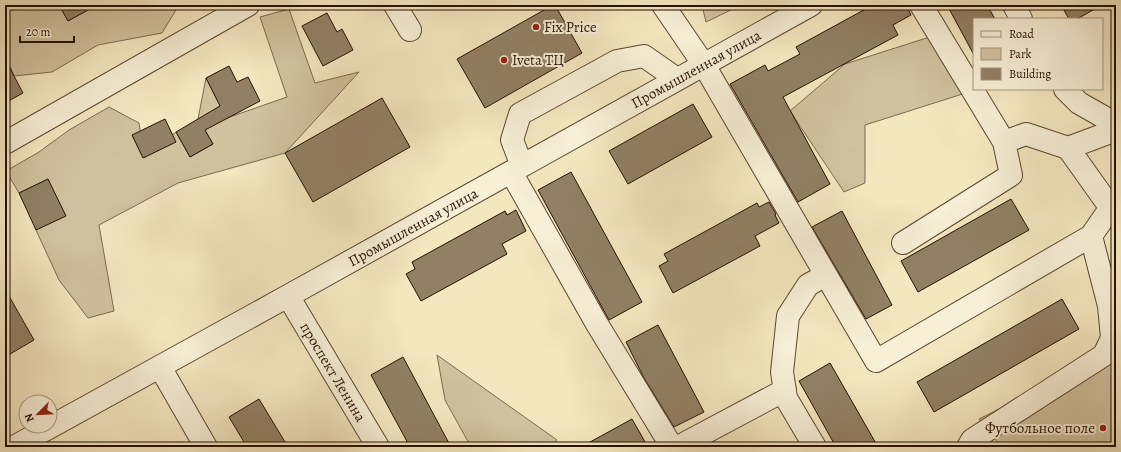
<svg xmlns="http://www.w3.org/2000/svg" width="1121" height="452" font-family="Alegreya,serif">
	<rect width="100%" height="100%" fill="#f3e7c0"/>
	<filter id="stains"><feTurbulence type="fractalNoise" baseFrequency=".005" numOctaves="4"/><feColorMatrix values="0 0 0 0 .2 0 0 0 0 .09 0 0 0 0 .02 0 0 0 .5 -.17"/></filter>
	<radialGradient id="worn" r=".72"><stop offset=".6" stop-color="#630" stop-opacity="0"/><stop offset="1" stop-color="#630" stop-opacity=".3"/></radialGradient>
	<path fill="#d0c29f" stroke="#7c6950" d="M5,5H59L68,21L97,5H179L162,33L98,45L52,72L14,76L5,53Z
		M702,5H741L706,22Z
		M289,9L315,83L359,72L285,153L178,183L99,225L114,311L88,318L59,280L36,230L48,179L19,193L6,171L39,152L69,130L109,107L139,123L144,158L176,132L190,157L213,144L198,119L206,78L227,118L287,97L260,17Z
		M939,34L972,91L865,125V183L844,192L790,111L845,64Z
		M1116,303V447H1066L1063,442L1026,447H1001L979,419L1086,366Z
		M437,355L557,440L551,447H471L445,400Z"/>
	<path fill="#918064" stroke="#271000" d="M59,5H97L68,21Z
		M553,5H555L582,53L485,108L457,59Z
		M873,5H906L911,15L893,25L898,35L783,97L830,184L798,202L730,84L765,65L768,71L800,54L796,47Z
		M947,5H987L995,19H974V55Z
		M1061,5H1102L1077,19H1069Z
		M327,13L337,32L342,29L353,50L323,66L302,26Z
		M5,59L23,93L5,103Z
		M229,66L237,82L248,77L260,101L205,130L213,144L190,157L176,132L220,106L206,78Z
		M382,98L410,147L313,202L285,153Z
		M693,104L712,137L628,184L609,151Z
		M165,119L176,142L143,158L132,135Z
		M571,172L642,302L609,320L538,190Z
		M48,179L66,216L36,230L19,193Z
		M1011,199L1029,230L918,292L901,261Z
		M769,202L776,214L775,215L779,223L755,236L760,246L673,293L659,266L668,261L664,254L757,203L759,207Z
		M516,210L526,231L502,244L507,254L421,301L406,274L415,269L412,262L505,211L507,215Z
		M842,211L892,305L866,319L812,227Z
		M5,289L34,340L5,357Z
		M1062,299L1079,329L934,412L917,382Z
		M658,325L704,412L674,427L644,378L626,342Z
		M403,357L451,447H410L371,375Z
		M830,363L878,447H836L799,381Z
		M259,399L288,447H247L229,417Z
		M632,419L648,447H581Z"/>
	<g fill="none" stroke-linecap="round" stroke-linejoin="round">
		<defs>
			<path id="minor" d="M395,5L410,30
				M663,5L704,65L876,361L1091,236
				M1014,5L1021,19
				M1065,89L1079,103L1116,124
				M1004,142L1026,134L1068,148L1116,130
				M5,143L248,5
				M1068,148L1110,207
				M522,166L512,140L520,114L617,61L644,56L677,79
				M511,172L597,324L672,447
				M903,243L1011,175L1004,142L921,5
				M288,296L378,447
				M160,367L206,447
				M14,447L288,296L811,5
				M678,447L785,390
				M815,447L786,398L782,372L788,316L808,285L826,275
				M968,447L972,440L1104,355L1112,338L1109,306L1091,236L1116,200"/>
		</defs>
		<use href="#minor" stroke="#5a4630" stroke-width="24"/>
		<use href="#minor" stroke="#f7efd6" stroke-width="22"/>
	</g>
	<g fill="#8f2418" stroke="#f7efd6" stroke-width="1.5">
		<circle cx="536" cy="27" r="4"/>
		<circle cx="504" cy="60" r="4"/>
		<circle cx="1103" cy="428" r="4"/>
	</g>
	<g text-anchor="middle" dominant-baseline="central" stroke-width="4" stroke-linejoin="round" paint-order="stroke">
		<g font-size="15" fill="#271000" stroke="#f7efd6" text-anchor="start">
			<text x="544" y="27">Fix Price</text>
			<text x="512" y="60">Iveta ТЦ</text>
			<text x="1095" y="428" text-anchor="end">Футбольное поле</text>
		</g>
		<g font-size="15" fill="#271000" stroke="#f7efd6">
			<text transform="translate(696 69) rotate(-29)">Промышленная улица</text>
			<text transform="translate(413 227) rotate(-29)">Промышленная улица</text>
			<text transform="translate(333 372) rotate(59)">проспект Ленина</text>
		</g>
	</g>
	<rect width="1121" height="452" fill="none" stroke="#f3e7c0" stroke-width="20"/>
	<rect x="6" y="6" width="1109" height="440" fill="none" stroke="#271000" stroke-width="2"/>
	<rect x="10" y="10" width="1101" height="432" fill="none" stroke="#271000"/>
	<rect x="973" y="18" width="130" height="72" fill="#f7efd6" stroke="#a49680"/>
	<rect x="981" y="31" width="20" height="6" fill="#f7efd6" stroke="#a49680"/>
	<text x="1009" y="38" font-size="12" fill="#271000">Road</text>
	<rect x="981" y="48" width="20" height="12" fill="#d0c29f" stroke="#a49680"/>
	<text x="1009" y="58" font-size="12" fill="#271000">Park</text>
	<rect x="981" y="68" width="20" height="12" fill="#918064" stroke="#a49680"/>
	<text x="1009" y="78" font-size="12" fill="#271000">Building</text>
	<g transform="translate(38 414) rotate(246)"><circle r="19" fill="#f7efd6" stroke="#a49680"/>
	<path d="M0-3L7 15L0 10L-7 15Z" fill="#8f2418"/>
	<text y="-6" font-size="11" font-weight="bold" text-anchor="middle" fill="#271000">N</text>
	</g>
	<path d="M20 36v6h54v-6" fill="none" stroke="#271000" stroke-width="2"/>
	<text x="26" y="36" font-size="12" fill="#271000" stroke="#f7efd6" stroke-width="3" paint-order="stroke">20 m</text>
	<rect width="100%" height="100%" filter="url(#stains)"/>
	<rect width="100%" height="100%" fill="url(#worn)"/>
</svg>
